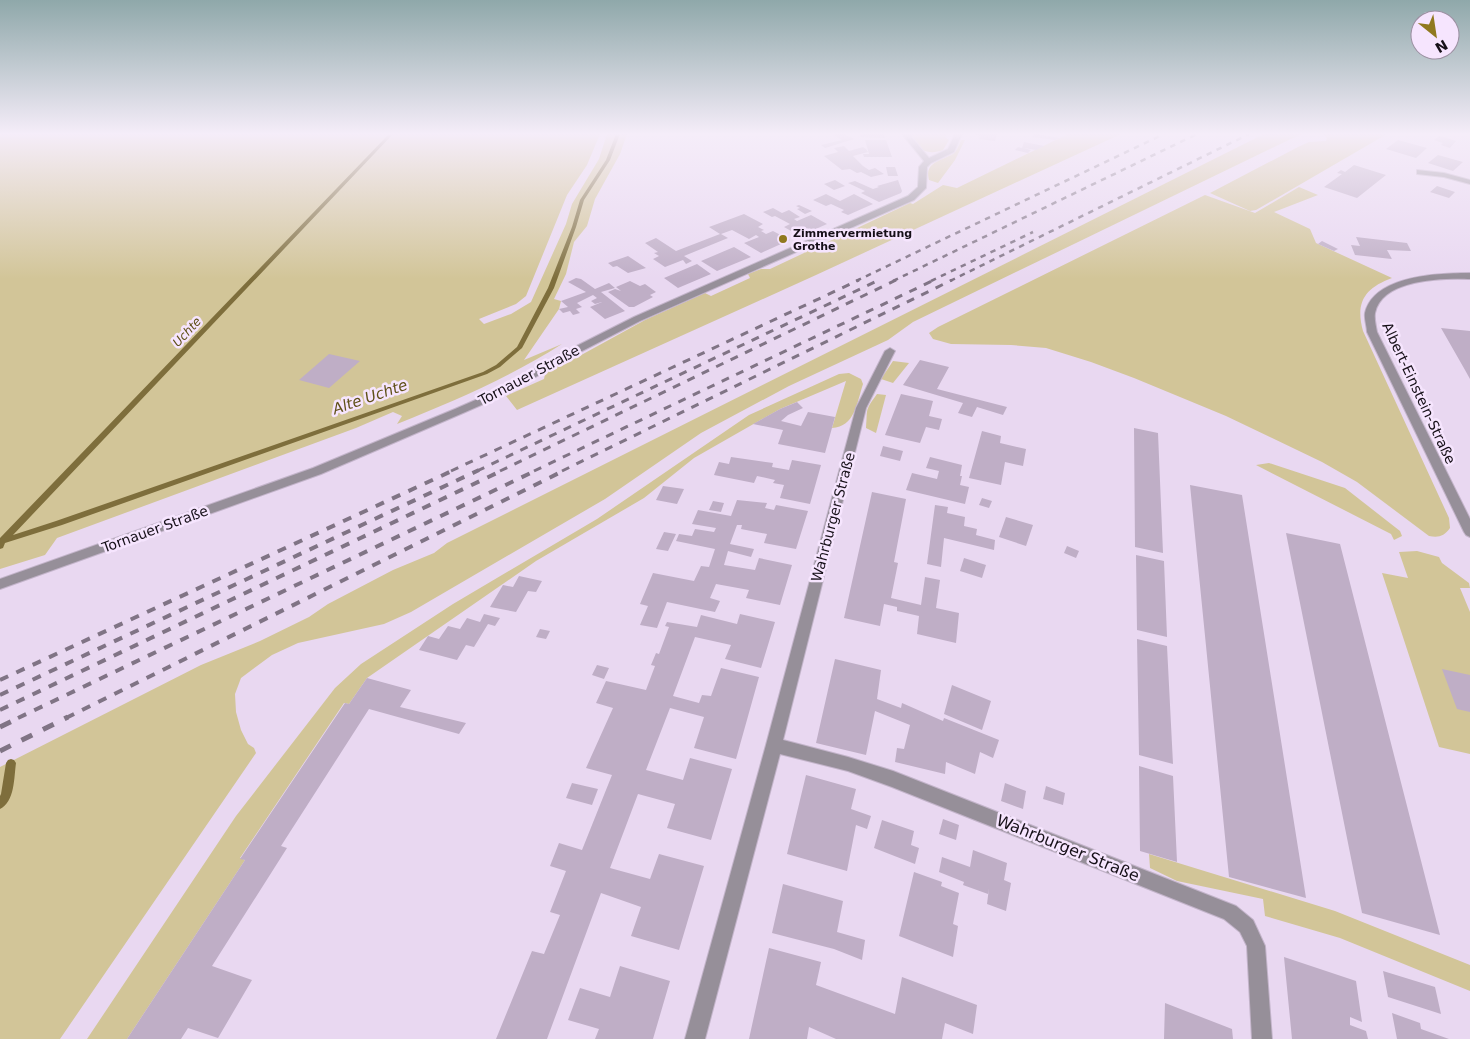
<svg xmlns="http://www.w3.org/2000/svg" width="1470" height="1039" font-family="'DejaVu Sans',sans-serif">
	<rect width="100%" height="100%" fill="#e9d8f1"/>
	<path fill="#d2c598" d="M0,134H600L587,165L567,195L526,296L516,304L479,319L484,324L511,314L531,302L566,224L572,204L599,159L607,134H627L620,154L595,199L587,226L574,242L566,274L554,299L561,301L559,309L524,360L562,344C510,377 454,401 397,424L402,416L393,412L356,428L57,538L45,555L0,569Z
		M910,134H947L945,137L949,140L943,150C926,156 917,149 910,134Z
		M1068,134H1121L816,275L517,410L506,396L544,379L546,369L565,359H574L645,320L705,293L711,296L750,278L748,274L761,269H770L804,253L803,250L811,246L817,247L910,203L913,204L943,185L957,188Z
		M1264,134H1301L913,322L888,340L789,386L701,433L605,499L411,612L384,624L298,643L272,655L241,678L235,694L236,712L241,730L248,744L254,748L256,753L60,1039H0V767L201,665L260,641L309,617L328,604L393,570L434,553L447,543Z
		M1324,134H1387L1256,210L1250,211L1210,193L1298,147L1309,142L1326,141L1327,138Z
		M961,140H965L955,160L938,183L929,180C924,162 941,161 953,154C957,151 959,145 961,140Z
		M1299,187L1318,195L1274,212L1310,229L1316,243L1392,278C1365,288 1355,302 1363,331L1449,518L1450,528C1444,536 1439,538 1429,536L1357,482L1322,462L1226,416L1134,378L1091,362L1046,348L1011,345L951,344L933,339L929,333L938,327L1205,195L1255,213Z
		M893,361L909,363L893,383L881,379Z
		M849,373L861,379L863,384C857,402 855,427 832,428L846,381L780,409L694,458L644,498L536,561L367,678L349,704L344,703L240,858L245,860L127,1039H87L236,816L335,688L361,664L453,604L597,519L749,415L839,374Z
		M877,394L886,395L876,433L866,428C868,408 864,412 877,394Z
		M1269,463L1345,488L1400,531L1402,536L1394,540L1391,534L1256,465Z
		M1417,551L1439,557L1442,563L1469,583L1470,588H1460L1470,612V754L1439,747L1382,573L1408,578L1399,552Z
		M1149,854L1335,911L1470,965V991L1340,938L1265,916L1263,899L1177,881L1150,868Z"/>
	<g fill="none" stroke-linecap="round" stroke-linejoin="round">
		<path fill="#7e6e3c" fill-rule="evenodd" d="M389,134H393L13,535L56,521L483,372L496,365L517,347L548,288L572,227L580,200L606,160L616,134H620L610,160L584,200L576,227L554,288L522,348L500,367L487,374L62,525L5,543L3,548L0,549V538Z
			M11,759L14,760L16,763C14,777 15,802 0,809V796L1,794L6,763L8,760Z"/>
	</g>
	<path fill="#bfaec6" d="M836,134H844L854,139L825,148L821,145L842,140L833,135Z
		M865,134H884L885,138L860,137V135Z
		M974,134H997L995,141L979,139L980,136Z
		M1034,134H1036L1060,138L1055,140L1033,137Z
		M1439,136L1447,138L1456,141L1450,148L1441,145L1443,143L1434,140Z
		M865,140H886L892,157H864L863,154H869Z
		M1398,140L1427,148L1416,158L1386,149Z
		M1024,142L1044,146L1036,150L1024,148L1031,150L1028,153L1015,150L1018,147L1022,148Z
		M844,146L849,151L863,147L866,149L868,152L853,156L863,166L869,170L875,168L884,174L871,177L861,172L857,173L850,169L842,170L824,156L838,152L834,148Z
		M1438,155L1463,162L1453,171L1428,163Z
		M1354,165L1386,175L1357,198L1324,187L1342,174L1337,173L1341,170L1345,172Z
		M886,167H895L898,176H888Z
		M835,180L845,186L834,190L824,184Z
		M898,180L902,191L901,193L879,202L861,193L865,191L848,183L855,181L873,189L879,187L877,186Z
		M1437,186L1455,192L1449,198L1430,192Z
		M826,194L840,201L854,194L873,204L848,215L841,212L844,210L831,204L826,206L813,200Z
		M799,205L812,211L805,214L797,209L800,208L796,206Z
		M773,208L782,213L789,210L800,217L794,219L797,221L811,215L827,224L800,236L784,227L790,224L775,216L772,217L763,212Z
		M744,214L763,224L758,227L764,230L761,231L766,234L773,231L790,240L761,253L744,243L759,237L756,235L749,239L732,230L721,234L728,238L684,256L692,261L686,264L683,260L665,267L653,259L659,256L654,253L658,252L645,243L656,238L676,251L720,234L709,227Z
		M1356,237L1407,243L1411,251L1387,250L1392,259L1355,255L1351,245L1360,246Z
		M1322,241L1338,249L1334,251L1318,244Z
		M734,247L751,257L717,271L701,261Z
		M628,256L646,268L628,273L617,266L613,267L608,263Z
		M697,264L711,274L678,288L664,278Z
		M576,278L581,279L595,289L609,283L615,288L601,292L625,311L605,319L590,307L602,302L595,304L591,301L597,298L593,295L577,303L582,307L576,309L580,313L573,315L570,311L563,313L559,309L568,307L561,301L586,292L568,282Z
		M630,281L640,286L645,284L656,292L650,295L653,297L634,307H629L608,292L615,289L621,291L616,287Z
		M1441,328L1470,331V379L1465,370Z
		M329,354L360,361L329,388L299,380Z
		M920,360L949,367L937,389L1007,407L1003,415L977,407L972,417L958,413L963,403L903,385Z
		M901,394L933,401L929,416L942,419L939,430L926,427L920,443L885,435Z
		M797,402L803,408L788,415L781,421L801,426L808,412L835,417L825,453L778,444L783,430L753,424L780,409Z
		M1134,428L1158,433L1163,553L1135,547Z
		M982,431L1001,436L1000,443L1026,449L1023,466L1005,462L1001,485L969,478Z
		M883,446L903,451L900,461L880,456Z
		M731,457L773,463L772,467L789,470L792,460L821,465L810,504L780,498L784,485L773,483L775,480L757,476L754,483L714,475L719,462L729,464Z
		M930,457L962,465L960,476H962L960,485L969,487L965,504L906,490L912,473L937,479L939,471L926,468Z
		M1190,485L1242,495L1306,898L1229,877Z
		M663,486L684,489L677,504L656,500Z
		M872,492L906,499L894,562L898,563L891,598L921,605L925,577L940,580L936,608L959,613L956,643L917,634L919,616L897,611V607L884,604L880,626L844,618Z
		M982,498L992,501L989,508L979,505Z
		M737,500L767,503L765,508L774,510L776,505L808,511L796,549L764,543L767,534L741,529L742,525H737L730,544L754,549L751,557L728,551L724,565L755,570L759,558L792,565L780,605L746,598L749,590L716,584L710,598L720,601L715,612L667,602L657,628L640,625L648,606L640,604L653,573L694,581L701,566L709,567L715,549L676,541L679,534L692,536L695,529L714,532L716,528L692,524L698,510L731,516Z
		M713,501L724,503L721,512L709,510Z
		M935,505L948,507L947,513L965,517L964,526L977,529L976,535L995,540L994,550L944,538L941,567L927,564Z
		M1006,517L1033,525L1026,546L999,537Z
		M664,532L676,534L668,551L656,549Z
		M1286,533L1340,544L1440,935L1362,913Z
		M1067,546L1079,551L1076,558L1064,553Z
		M1136,555L1164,561L1167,637L1137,630Z
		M964,558L986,565L982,578L960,571Z
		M519,576L542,581L536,592L528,591L516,612L490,607L503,585L513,587Z
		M484,614L500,618L495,626L488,624L474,647L466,645L457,660L419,650L428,636L439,639L448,626L460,629L467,618L480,622Z
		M740,614L775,622L761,668L725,659L731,645L695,637L673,696L699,703L702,695L711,696L721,668L759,677L736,759L694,748L704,717L670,708L646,770L683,780L690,758L732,769L711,840L667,828L675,804L638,794L610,868L650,879L659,854L704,866L679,950L631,936L641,907L601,893L547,1039H496L532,951L544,954L560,915L550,912L566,871L550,866L559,843L582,850L612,775L586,768L613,708L596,703L606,681L646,690L655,666L651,665L656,653L659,654L669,627L665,626L667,622L697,627L701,615L737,624Z
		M540,629L550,631L546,639L536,637Z
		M1137,639L1167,646L1173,764L1139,755Z
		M835,659L881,670L877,699L901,708L902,703L943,721L944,718L999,740L993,758L980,752L975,774L946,762L945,774L895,762L897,748L904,749L910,725L875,711L866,755L816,743Z
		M597,665L609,668L604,679L592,675Z
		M1442,669L1470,675V712L1457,709Z
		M367,678L411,690L400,707L466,723L459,734L369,709L281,846L287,848L212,966L252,980L218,1038L188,1028L181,1039H127L245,860L240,859L345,703L349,704Z
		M952,685L991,701L982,730L944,714Z
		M1139,766L1173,776L1177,862L1140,851Z
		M806,775L856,789L851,809L871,816L867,829L856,825L847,871L787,854Z
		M572,783L598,789L592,805L566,798Z
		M1005,783L1026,791L1023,809L1001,801Z
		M1046,786L1065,793L1063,805L1043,799Z
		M943,819L959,825L956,840L939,834Z
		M882,820L914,831L911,845L919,848L915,864L874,848Z
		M973,850L1007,863L1004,880L1011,883L1006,911L987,904L989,888L988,894L963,885L964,882L939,872L942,857L970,867Z
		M914,872L942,882L941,886L959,893L953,924L958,926L953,957L899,936Z
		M783,884L843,901L837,932L865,940L862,960L834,949L772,933Z
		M769,948L821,962L816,985L895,1014L902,977L977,1005L973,1034L945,1023L942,1039H836L809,1027L807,1039H749Z
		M1284,957L1356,981L1362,1022L1350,1017V1025L1366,1031L1368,1039H1292Z
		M620,966L670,981L653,1039H595L599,1029L568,1020L580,988L610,997Z
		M1383,971L1435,987L1441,1014L1388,997Z
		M1165,1003L1232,1029L1233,1039H1164Z
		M1392,1013L1420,1023L1421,1029L1449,1039H1397Z"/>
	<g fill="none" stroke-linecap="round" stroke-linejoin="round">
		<defs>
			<path id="minor" d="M902,134H909L929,158L948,149L955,134H962L954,152L931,163L927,167L926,188L914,200L640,321L557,364L511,392L463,413L321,474L0,589V579L313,468L455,409L503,388L549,360L634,317L908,196L918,187L919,167L924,161Z
				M1417,170L1444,173L1470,180V184L1444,177L1417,174Z
				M1470,273V279C1443,278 1382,279 1375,313C1374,319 1376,326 1377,332L1470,519V537L1466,535L1464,532L1367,332C1367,326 1364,319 1365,313C1374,275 1439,273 1470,273Z
				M890,348L895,351L866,408L783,740L848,757L893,771L1236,906L1253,920L1265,946L1272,1039H1252L1247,946L1240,932L1224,919L892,787L848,771L780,754L705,1039H685L766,745L856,408L885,351Z"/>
		</defs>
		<use href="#minor" stroke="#c3b4ca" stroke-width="2"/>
		<use href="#minor" fill="#968f99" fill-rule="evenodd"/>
		<path stroke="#807485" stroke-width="2.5" stroke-dasharray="5.5 5.5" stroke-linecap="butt" d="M856,281L1164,134
			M893,281L1197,134
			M931,281L1033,232
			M950,281L1249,134"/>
		<path stroke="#807485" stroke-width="3" stroke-dasharray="8 8" stroke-linecap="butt" d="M451,471L859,280
			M477,471L877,281
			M500,471L896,280
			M534,471L934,280
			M562,471L952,280"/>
		<path stroke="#807485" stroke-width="4" stroke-dasharray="9 9" stroke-linecap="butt" d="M0,680L454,470
			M0,695L479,470
			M0,710L503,470
			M18,718L537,470
			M66,718L565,470"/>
		<path stroke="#807485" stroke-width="5" stroke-dasharray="12 12" stroke-linecap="butt" d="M0,727L21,717
			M0,751L68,717"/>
	</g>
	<linearGradient id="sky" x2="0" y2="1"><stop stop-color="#8fa8aa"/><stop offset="0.48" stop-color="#f5edf9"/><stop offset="1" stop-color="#f5edf9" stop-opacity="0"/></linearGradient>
	<rect width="1470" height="279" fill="url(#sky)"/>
	<circle fill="#90791f" stroke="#f6e5fe" stroke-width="2" cx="783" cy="239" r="5"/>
	<g text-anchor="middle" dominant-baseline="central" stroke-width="5" stroke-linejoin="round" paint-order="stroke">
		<g font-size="11" font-weight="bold" fill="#161018" stroke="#f6e5fe" text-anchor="start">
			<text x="793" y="233">Zimmervermietung<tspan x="793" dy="13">Grothe</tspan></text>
		</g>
		<g font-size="12" font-style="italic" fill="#5f5017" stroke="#f6e5fe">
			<text transform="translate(187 332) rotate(-47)">Uchte</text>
		</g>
		<g font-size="14" fill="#161018" stroke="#f6e5fe">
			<text transform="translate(529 375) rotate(-28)">Tornauer Straße</text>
			<text transform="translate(1419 393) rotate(65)">Albert-Einstein-Straße</text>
			<text transform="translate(833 517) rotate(-75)">Wahrburger Straße</text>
			<text transform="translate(155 529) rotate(-20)">Tornauer Straße</text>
		</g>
		<g font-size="15" font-style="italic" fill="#5f5017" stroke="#f6e5fe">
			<text transform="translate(370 397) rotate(-19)">Alte Uchte</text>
		</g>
		<g font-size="16" fill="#161018" stroke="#f6e5fe">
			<text transform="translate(1068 848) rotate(22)">Wahrburger Straße</text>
		</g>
	</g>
	<g transform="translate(1435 35) rotate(150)"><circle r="24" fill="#f6e5fe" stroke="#9c90a2"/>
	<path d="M0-4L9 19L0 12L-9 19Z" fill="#90791f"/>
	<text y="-8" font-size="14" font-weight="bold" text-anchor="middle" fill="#161018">N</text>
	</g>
</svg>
